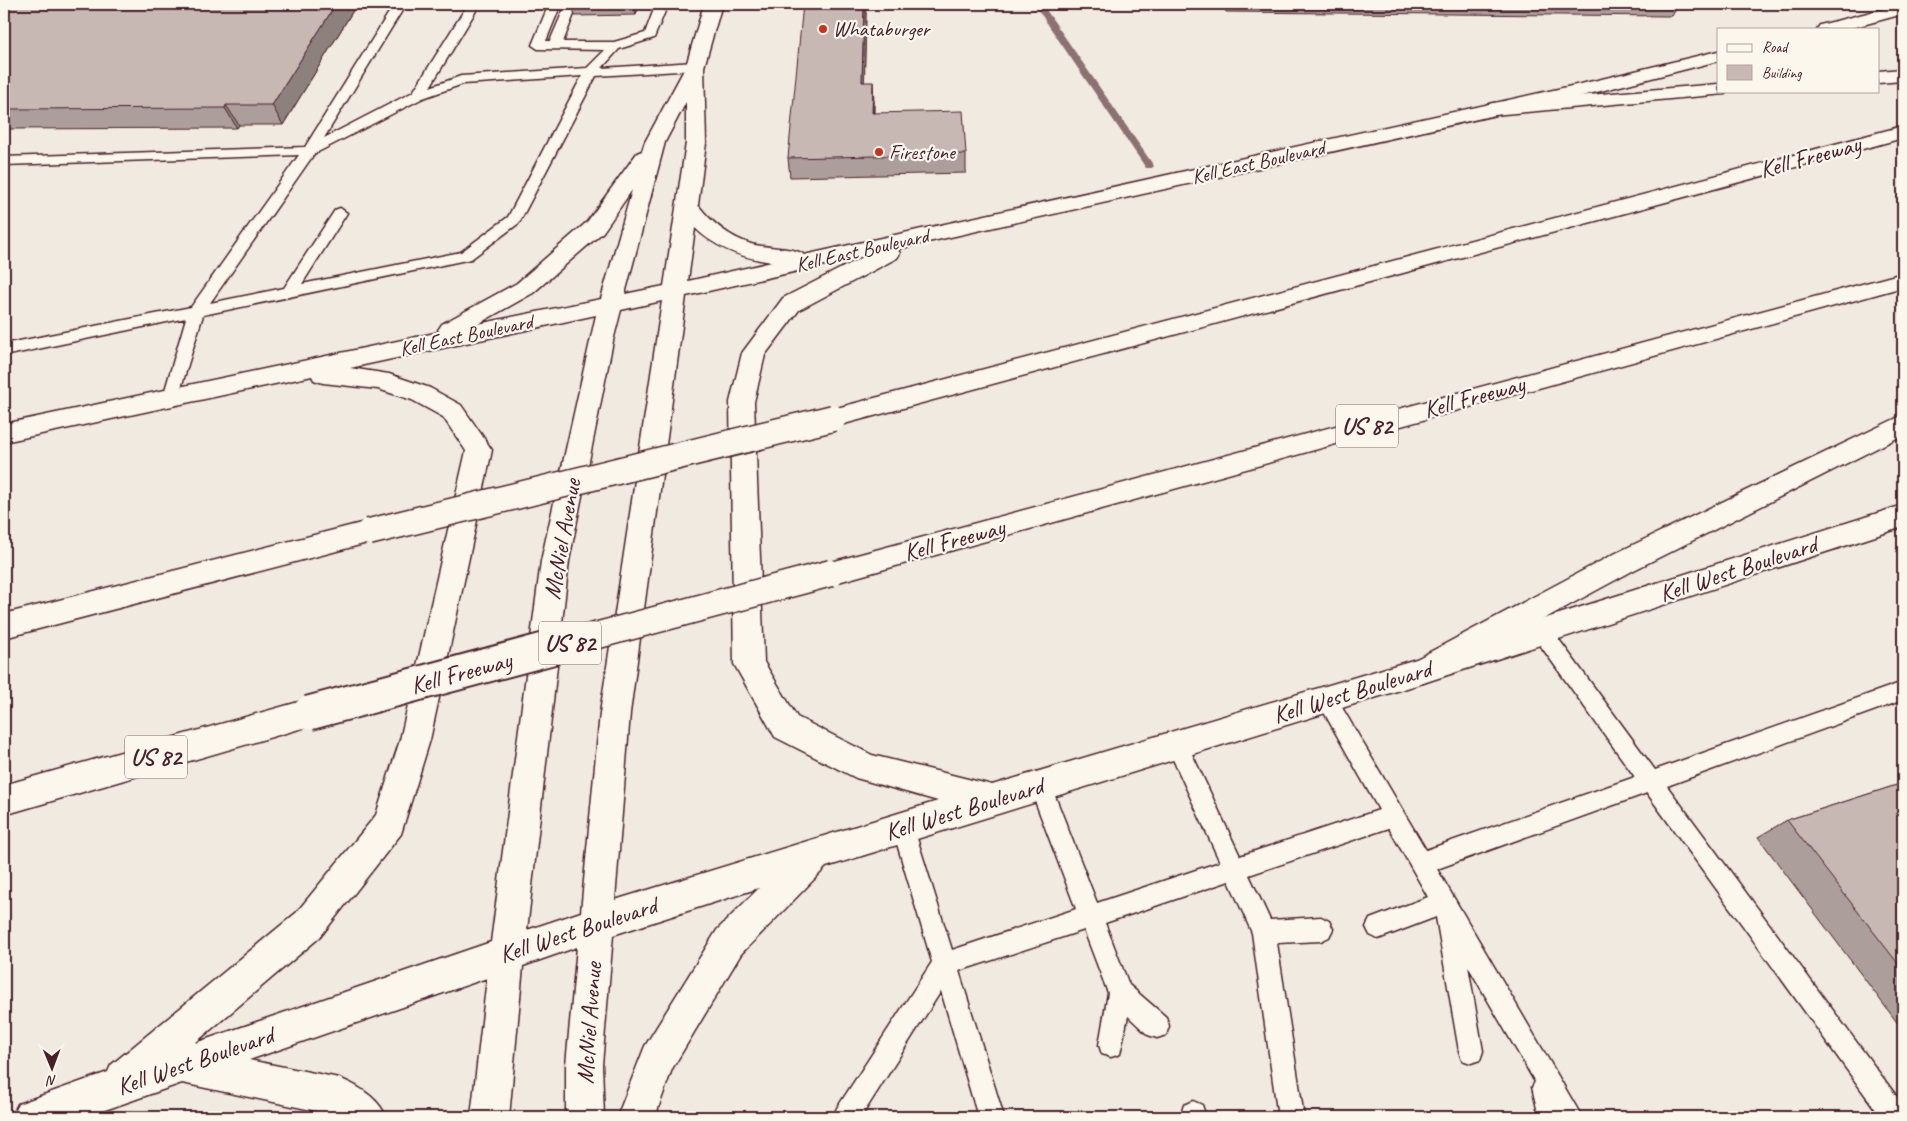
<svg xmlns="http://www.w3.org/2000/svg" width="1907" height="1121" font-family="Caveat,sans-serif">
	<rect width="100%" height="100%" fill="#f0eae0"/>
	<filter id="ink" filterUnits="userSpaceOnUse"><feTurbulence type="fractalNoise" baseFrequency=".02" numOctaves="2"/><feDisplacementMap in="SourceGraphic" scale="10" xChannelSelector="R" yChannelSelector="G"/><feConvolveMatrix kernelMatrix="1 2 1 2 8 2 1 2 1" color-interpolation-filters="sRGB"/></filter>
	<g filter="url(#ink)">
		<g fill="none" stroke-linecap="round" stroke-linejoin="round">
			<path fill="#8c6f72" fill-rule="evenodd" d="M1034,4H1042L1154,166L1152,168H1146Z"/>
			<defs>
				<path id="lane" d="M468,4H480L430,87L461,76L587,68L605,50L538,49L532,45L549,4H561L546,41H550L566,4H578L563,42H614L645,33L656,4H668L654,38L619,49L602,68L695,62L701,66L695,70L596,76L519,223L471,259L203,315L177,401L171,403L165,401L163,397L186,318L4,356V344L191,307L299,155L4,165V157L305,147L393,6L397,5L403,9L324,138L413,92ZM582,76L508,217L461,252L302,284L347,213L340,208L335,210L284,288L210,303L314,154L423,98L463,84Z
					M1542,624L1549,626L1655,770L1903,682V700L1667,786L1903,1105V1117H1881L1647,793L1437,869L1582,1117H1539L1532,1087L1535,1082L1468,966L1483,1051L1480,1060L1471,1063L1462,1060L1459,1051L1436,917L1378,939L1370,935L1366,927L1370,919L1428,897L1389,828L1249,875L1270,920L1321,917L1329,921L1333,929L1329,937L1321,941L1277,943L1304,1117H1278L1252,933L1229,881L1105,923L1129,985L1166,1017L1169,1026L1166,1035L1157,1038L1148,1035L1128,1016L1120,1054L1111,1057L1102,1054L1099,1045L1108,993L1084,930L959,971L1004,1117H978L941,991L861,1117H833L837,1108L932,962L892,827L895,819L903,816L911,819L952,950L1076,909L1029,785L1032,778L1040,775L1048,778L1097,903L1220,862L1166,744L1170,737L1177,734L1184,737L1240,856L1379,810L1317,700L1320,694L1327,691L1334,694L1426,850L1635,777L1535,638L1532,632L1535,626Z
					M1193,1101L1202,1105L1206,1117H1180L1184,1105Z"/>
				<path id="secondary" d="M704,4H722L704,67L706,143L698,205C712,223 729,237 751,244C764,248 797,247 804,255L1585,83L1718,51V61L1585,95L897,249L900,253L897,258L799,310L765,355L754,402L764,662L797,717L872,755L992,785L1423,657L1903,505V527L1423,683L826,867L741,954L672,1069L655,1117H617L645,1046L717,930L759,888L613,935L602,1065L604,1117H566V1065L577,947L523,966L509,1117H471L487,978L249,1060L339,1078C358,1086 379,1098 386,1117H336L331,1114L182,1083L85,1117H12L18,1104L108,1072L111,1065L296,913L376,815L400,740L466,451L443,417L412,400L378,389L323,383L314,380L312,376L4,442V424L440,332L438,330L442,324L517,283L587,222L637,153L642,151L645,142L686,66ZM686,102V143L664,286L625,294L665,142ZM632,190L601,299L478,324L533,293L603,232ZM695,228C717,249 743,258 772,262L688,281ZM865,256L783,298L742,353L730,402L734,664L775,737L856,778L938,801L615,900L630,713L686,296ZM662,301L600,713L581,912L527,930L569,561L613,341L621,310ZM596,315L541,561L491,942L195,1043L320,937L401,834L430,740L492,450L461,405L430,388L389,374L350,368Z
					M1903,4V14L1848,29H1817L1820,25Z"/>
				<path id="highway" d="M1903,69V81L1878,83V71Z
					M1718,84V91H1727L1725,94L1493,115L1486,113L1483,109L1486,105L1493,103Z
					M1903,126V138L833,427L824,425L821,418L824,411L833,409Z
					M1903,273V287L831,584L821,581L817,573L821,565L831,562Z
					M1903,415V435L1634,570L1433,679L1423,683L1413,679L1408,670L1413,661L1614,554Z
					M369,521L379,524L382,532L379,540L4,638V614Z
					M309,699L320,703L324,713L320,723L4,815V785Z"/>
			</defs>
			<use href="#lane" stroke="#4a1f2b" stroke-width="3"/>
			<use href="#secondary" stroke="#4a1f2b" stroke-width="3"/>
			<use href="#highway" stroke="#4a1f2b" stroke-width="3"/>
			<use href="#lane" fill="#fbf7ec" fill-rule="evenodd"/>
			<use href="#secondary" fill="#fbf7ec" fill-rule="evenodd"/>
			<use href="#highway" fill="#fbf7ec" fill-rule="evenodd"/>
			<defs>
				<path id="highway-bridge-far1" d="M369,532L833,418
					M550,648L831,573"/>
				<path id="highway-bridge" d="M309,713L555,647"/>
			</defs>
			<use href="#highway-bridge-far1" stroke="#4a1f2b" stroke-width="29" stroke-linecap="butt"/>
			<use href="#highway-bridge" stroke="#4a1f2b" stroke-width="37" stroke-linecap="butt"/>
			<use href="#highway-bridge-far1" stroke="#fbf7ec" stroke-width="26"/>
			<use href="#highway-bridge" stroke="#fbf7ec" stroke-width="33"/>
		</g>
		<path fill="#ac9e9a" stroke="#4a1f2b" d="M4,4H357L283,125H239L237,128L4,129Z
			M572,4H639L636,15L575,16Z
			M1224,4H1679L1672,16L1226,12Z
			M866,13L864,82L874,101V113L966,154V173L790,177L788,158Z
			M1903,783V1023L1899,1025L1758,837L1787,820Z"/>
		<path fill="#8c817d" stroke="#4a1f2b" d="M336,4H357L283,125L272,105Z
			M633,4H639L636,15Z
			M864,4H865L866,13L864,101L862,82Z
			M873,82L874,101L873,132L872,113Z
			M226,105L239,125L237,128L225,108Z"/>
		<path fill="#c8b8b3" stroke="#4a1f2b" d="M4,4H336L272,105H226L225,108L4,109Z
			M803,4H864L862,82H873L872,113L963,111L966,154L788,158Z
			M1903,783V970L1787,820Z"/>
	</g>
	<g fill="#c8321e" stroke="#fbf7ec" stroke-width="2">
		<circle cx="823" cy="29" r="5"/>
		<circle cx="879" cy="152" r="5"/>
	</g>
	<g text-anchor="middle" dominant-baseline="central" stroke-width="4.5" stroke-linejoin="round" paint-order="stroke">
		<g font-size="21" fill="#4a1f2b" stroke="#fbf7ec" text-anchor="start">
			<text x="833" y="29">Whataburger</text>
			<text x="889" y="152">Firestone</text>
		</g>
		<g font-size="21" fill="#4a1f2b" stroke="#fbf7ec">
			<text transform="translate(1258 162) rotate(-13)">Kell East Boulevard</text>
			<text transform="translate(862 250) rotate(-13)">Kell East Boulevard</text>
			<text transform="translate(466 335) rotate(-12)">Kell East Boulevard</text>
		</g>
		<g fill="#fbf7ec" stroke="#7f6065" stroke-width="1">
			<rect x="1336" y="404.5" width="62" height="43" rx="4"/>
			<rect x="539" y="621.5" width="62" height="43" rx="4"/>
			<rect x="125" y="735.5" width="62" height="43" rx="4"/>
		</g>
		<g font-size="24" font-weight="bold" fill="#4a1f2b">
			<text x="1367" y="426">US 82</text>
			<text x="570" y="643">US 82</text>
			<text x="156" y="757">US 82</text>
		</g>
		<g font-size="25" fill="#4a1f2b" stroke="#fbf7ec">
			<text transform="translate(1810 157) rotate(-15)">Kell Freeway</text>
			<text transform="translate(1474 397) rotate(-15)">Kell Freeway</text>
			<text transform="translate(562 539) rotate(-80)">McNiel Avenue</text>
			<text transform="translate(954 540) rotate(-15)">Kell Freeway</text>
			<text transform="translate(1738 569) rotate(-18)">Kell West Boulevard</text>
			<text transform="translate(461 673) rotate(-15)">Kell Freeway</text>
			<text transform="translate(1352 692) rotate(-17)">Kell West Boulevard</text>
			<text transform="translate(964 809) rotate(-17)">Kell West Boulevard</text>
			<text transform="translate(578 930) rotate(-18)">Kell West Boulevard</text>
			<text transform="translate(589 1023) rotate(-86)">McNiel Avenue</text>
			<text transform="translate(195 1061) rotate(-19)">Kell West Boulevard</text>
		</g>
	</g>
	<rect width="1907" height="1121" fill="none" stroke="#fbf7ec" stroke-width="20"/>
	<rect x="10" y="10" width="1887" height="1101" fill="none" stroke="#4a1f2b" stroke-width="2" filter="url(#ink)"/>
	<rect x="1717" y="28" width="162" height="65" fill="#fbf7ec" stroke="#b4a19f"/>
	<rect x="1727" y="44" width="25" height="8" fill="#fbf7ec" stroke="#b4a19f"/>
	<text x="1762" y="52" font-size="15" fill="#4a1f2b">Road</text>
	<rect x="1727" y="65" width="25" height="15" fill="#c8b8b3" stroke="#b4a19f"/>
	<text x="1762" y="78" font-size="15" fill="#4a1f2b">Building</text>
	<g transform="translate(52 1068) rotate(179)" stroke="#fbf7ec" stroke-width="4" paint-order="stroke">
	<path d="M0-4L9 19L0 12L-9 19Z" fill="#4a1f2b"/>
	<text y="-8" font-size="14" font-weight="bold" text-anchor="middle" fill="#4a1f2b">N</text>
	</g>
</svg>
